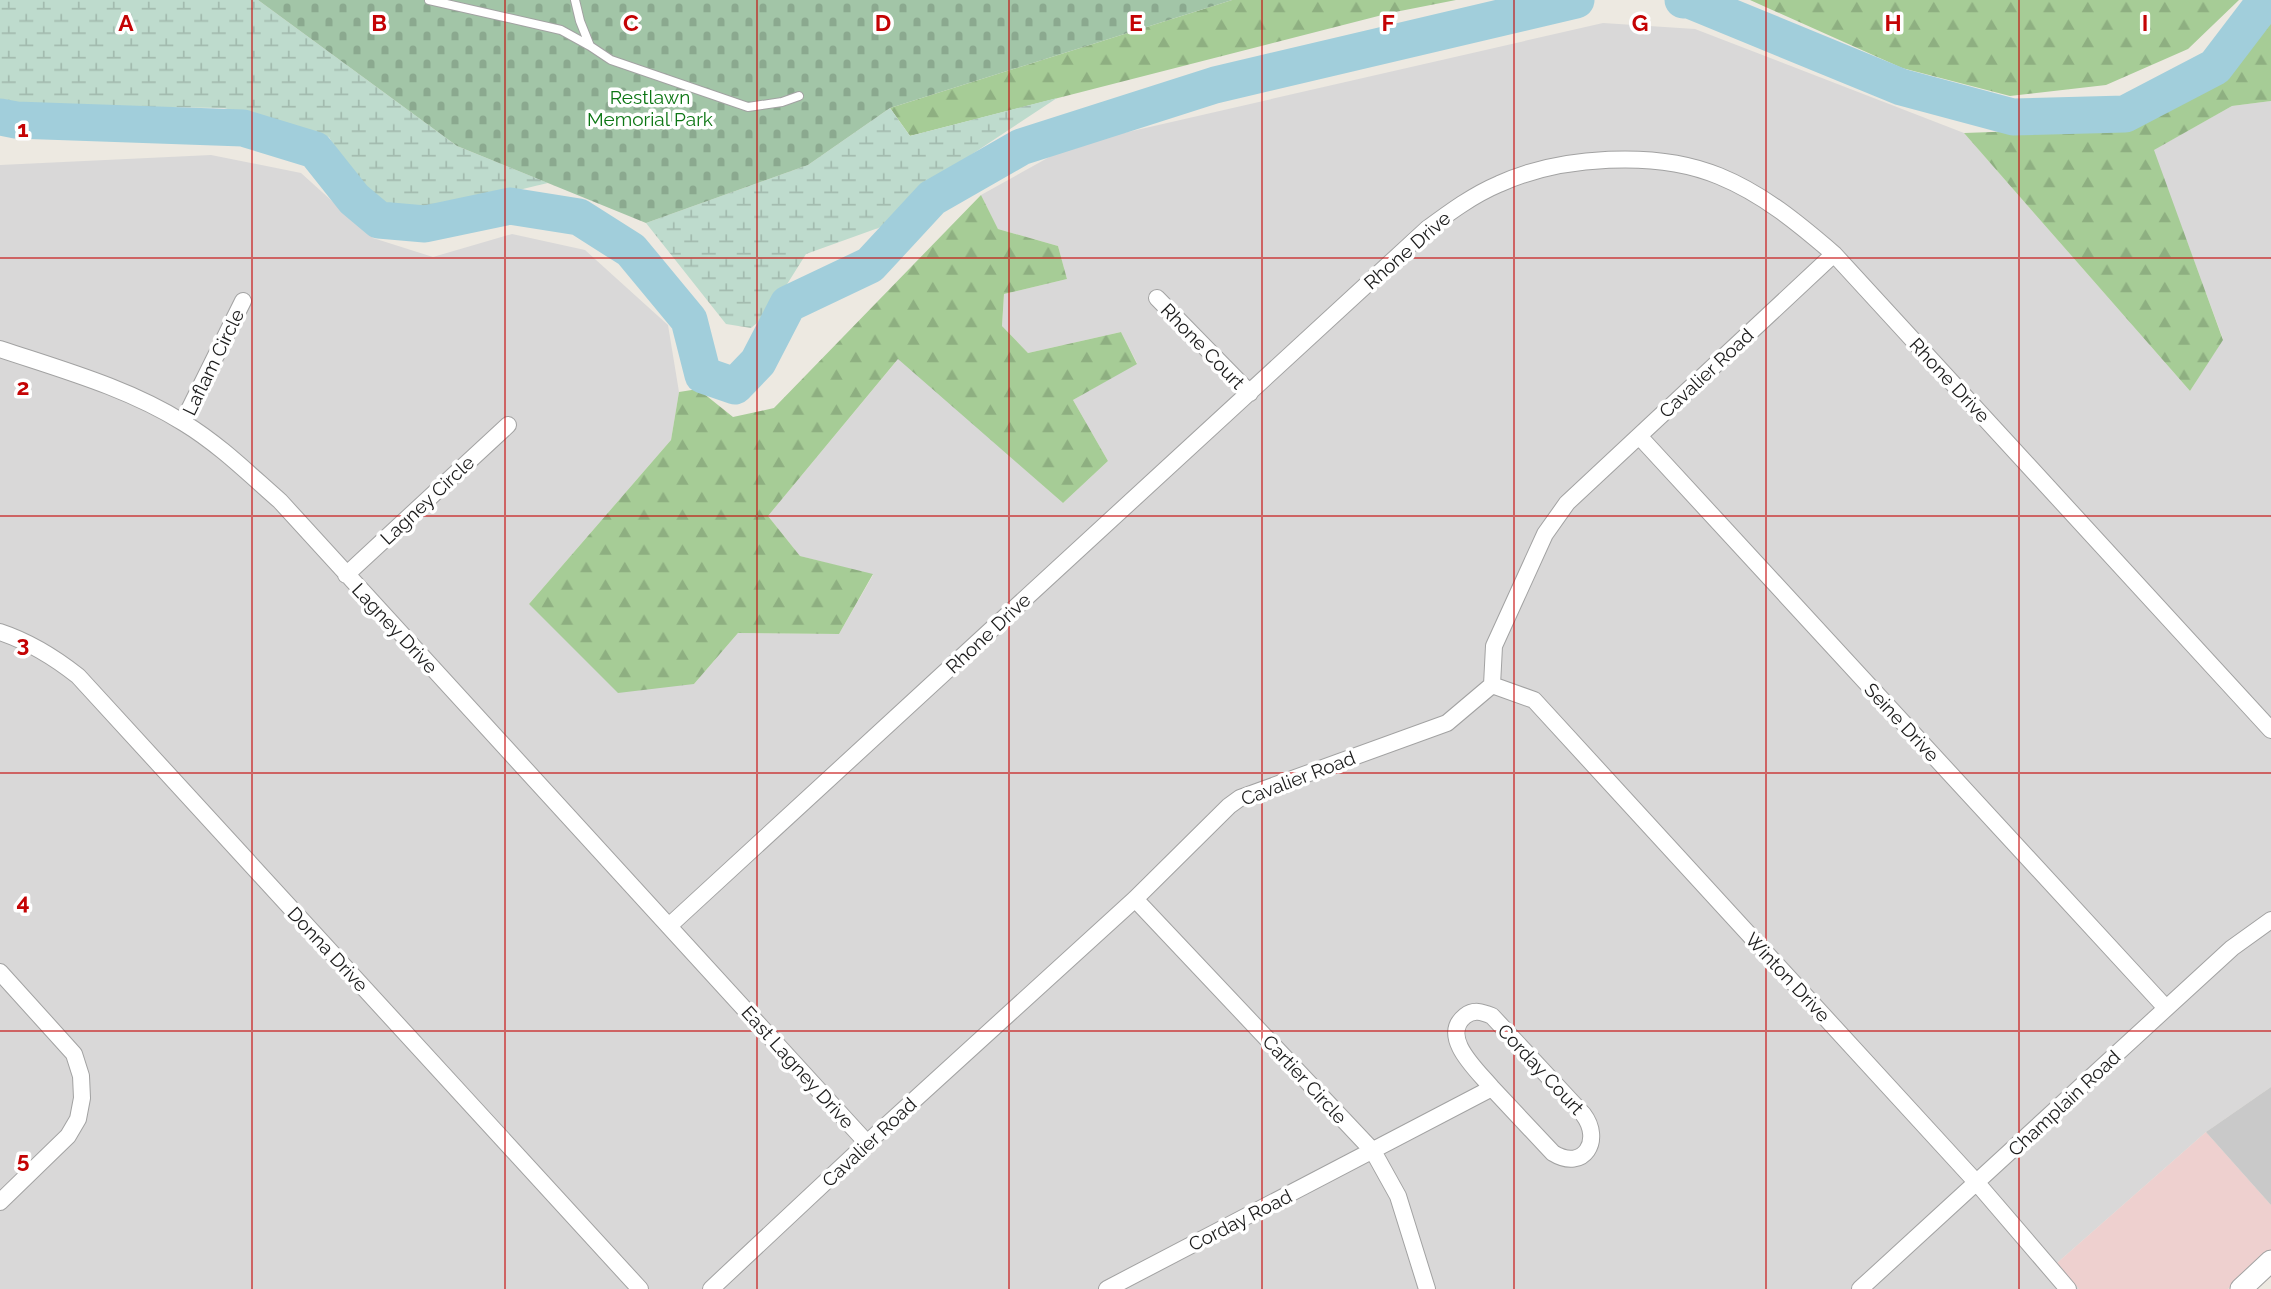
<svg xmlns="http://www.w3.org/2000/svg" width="2271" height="1289" font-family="Raleway,sans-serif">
	<defs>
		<pattern id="forest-firs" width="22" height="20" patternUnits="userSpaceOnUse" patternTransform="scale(1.75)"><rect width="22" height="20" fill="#a6cc96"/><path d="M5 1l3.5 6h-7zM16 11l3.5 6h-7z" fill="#8eaf81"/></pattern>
		<pattern id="wetland-marsh" width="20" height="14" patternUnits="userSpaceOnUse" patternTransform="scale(1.75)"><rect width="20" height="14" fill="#bedbcd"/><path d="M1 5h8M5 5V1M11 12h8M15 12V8" fill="none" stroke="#a3bbaf"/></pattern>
		<pattern id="cemetery-stones" width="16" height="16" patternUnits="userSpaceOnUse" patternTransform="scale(1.75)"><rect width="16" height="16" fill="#a2c5a7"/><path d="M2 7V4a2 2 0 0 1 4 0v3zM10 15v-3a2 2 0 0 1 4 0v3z" fill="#8ba98f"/></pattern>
	</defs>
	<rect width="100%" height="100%" fill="#ede9e1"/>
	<path fill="#d9d8d8" d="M1603,23L1695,29L1964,133L2190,391L2223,339L2153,150L2232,106L2271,101V1087L2206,1132L2057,1263L2079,1289H0V165L211,155L301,173L373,238L433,257L512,234L585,250L668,325L679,392L671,440L529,604L694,684L738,633L839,634L873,575L800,556L768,516L899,358L1063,503L1108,461L1073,400L1137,363L1121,332L1028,353L1002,326L1004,294L1067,279L1058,246L998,229L981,195L1071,145Z"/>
	<path fill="#eed0cf" d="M2206,1132L2271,1205V1250L2228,1289H2079L2057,1263Z"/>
	<path fill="#c9c9c9" d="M2271,1087V1205L2206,1132Z"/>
	<path fill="url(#forest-firs)" d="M1232,0H1456L1390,13L910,136L890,108Z
		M1750,0H2239L2188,49L2106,85L2010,96L1902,68Z
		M2271,17V101L2232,106L2154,150L2223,340L2190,391L1964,133L2128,127L2224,77Z
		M981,195L998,229L1058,246L1067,279L1004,294L1002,326L1028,353L1121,332L1137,364L1073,400L1108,461L1063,503L898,359L768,516L800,556L873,574L839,634L738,633L694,684L618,693L529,604L671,440L679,392L698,389L733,417L774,408Z"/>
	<path fill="url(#wetland-marsh)" d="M0,0H258L457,146L548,183C517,190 407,220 382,211C360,203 341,158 329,137L224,108L9,105L0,101Z
		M1057,98L927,184L881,227L806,254L769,313L751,328L726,324L646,223L808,165L890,108L910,136Z"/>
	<path fill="url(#cemetery-stones)" d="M258,0H1232L890,108L808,165L646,223L457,146Z"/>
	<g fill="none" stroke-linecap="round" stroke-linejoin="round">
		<path stroke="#a1cedb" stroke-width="37" d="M1683,0H1689L1901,87L2013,117L2125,114L2215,67L2266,0
			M0,117L16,120L243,128L315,150L354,199L379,220L425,224L510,206L579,217L631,250L689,320L703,375L735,386L758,362L788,304L870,265L932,198L1021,147L1215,85L1576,0"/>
		<defs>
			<path id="service" d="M429,0L561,30L590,46
				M575,0L580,21L590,46L611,60L748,107L782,102L799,96"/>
			<path id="minor" d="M1157,298L1250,393
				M0,349C63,370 128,388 184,423C220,445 249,474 280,501L867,1143
				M183,422L243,301
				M1639,436L2166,1008
				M346,575L508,425
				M0,632C30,642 54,657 78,676L640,1289
				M1492,685L1534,700L1977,1183L2068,1289
				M1135,899L1373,1151L1398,1196L1427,1289
				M669,926L1427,229C1450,212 1473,195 1499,184C1560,156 1657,150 1719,176C1763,194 1798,223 1834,254L2271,730
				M0,972L74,1054L81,1076L82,1098L78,1119L68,1136L0,1202
				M711,1289L867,1143L1135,899L1229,806L1240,798L1447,723L1492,685L1494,646L1545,534L1567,503L1834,254
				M1107,1289L1492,1088L1553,1153C1584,1172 1603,1140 1583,1114L1492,1016C1482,1012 1474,1009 1465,1016C1439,1037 1478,1071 1492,1088
				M1860,1289L2232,948L2271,920"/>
			<path id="tertiary" d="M2241,1289L2271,1261"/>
		</defs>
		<use href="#service" stroke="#a2a2a2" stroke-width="10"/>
		<use href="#minor" stroke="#a2a2a2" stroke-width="18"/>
		<use href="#tertiary" stroke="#a2a2a2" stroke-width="23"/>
		<use href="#service" stroke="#fff" stroke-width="8"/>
		<use href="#minor" stroke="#fff" stroke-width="16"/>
		<use href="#tertiary" stroke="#fff" stroke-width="21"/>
	</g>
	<path fill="none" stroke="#c40304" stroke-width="2" stroke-opacity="0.55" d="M252,0V1289M505,0V1289M757,0V1289M1009,0V1289M1262,0V1289M1514,0V1289M1766,0V1289M2019,0V1289M0,258H2271M0,516H2271M0,773H2271M0,1031H2271"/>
	<g text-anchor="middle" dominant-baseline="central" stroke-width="7" stroke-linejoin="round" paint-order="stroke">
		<g font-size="19" fill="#0c7614" stroke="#fff">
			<text x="650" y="97">Restlawn<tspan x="650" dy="22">Memorial Park</tspan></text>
		</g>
		<g font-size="19" fill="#1b1b1b" stroke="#fff">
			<text transform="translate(1407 250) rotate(-41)">Rhone Drive</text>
			<text transform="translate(1203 346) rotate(46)">Rhone Court</text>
			<text transform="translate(213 362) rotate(-64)">Laflam Circle</text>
			<text transform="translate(1706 373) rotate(-43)">Cavalier Road</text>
			<text transform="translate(1950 380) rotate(47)">Rhone Drive</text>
			<text transform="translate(427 500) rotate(-43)">Lagney Circle</text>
			<text transform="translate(395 628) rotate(47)">Lagney Drive</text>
			<text transform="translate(988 633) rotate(-43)">Rhone Drive</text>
			<text transform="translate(1902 722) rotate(47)">Seine Drive</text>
			<text transform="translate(1298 778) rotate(-21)">Cavalier Road</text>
			<text transform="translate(328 949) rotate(47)">Donna Drive</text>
			<text transform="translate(1788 977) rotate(47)">Winton Drive</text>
			<text transform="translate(798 1067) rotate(48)">East Lagney Drive</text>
			<text transform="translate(1541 1069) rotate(47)">Corday Court</text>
			<text transform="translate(1305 1079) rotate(47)">Cartier Circle</text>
			<text transform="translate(2064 1103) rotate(-43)">Champlain Road</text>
			<text transform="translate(869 1142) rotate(-43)">Cavalier Road</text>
			<text transform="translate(1240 1220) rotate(-27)">Corday Road</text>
		</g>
	</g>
	<g font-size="23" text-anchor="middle" font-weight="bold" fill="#c40304" stroke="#fff" stroke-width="7" stroke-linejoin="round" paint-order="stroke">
		<text x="126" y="31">A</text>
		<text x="379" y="31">B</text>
		<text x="631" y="31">C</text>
		<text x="883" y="31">D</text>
		<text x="1136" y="31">E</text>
		<text x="1388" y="31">F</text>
		<text x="1640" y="31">G</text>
		<text x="1893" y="31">H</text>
		<text x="2145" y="31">I</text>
		<text x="23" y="137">1</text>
		<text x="23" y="395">2</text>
		<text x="23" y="652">3</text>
		<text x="23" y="910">4</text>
		<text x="23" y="1168">5</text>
	</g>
</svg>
